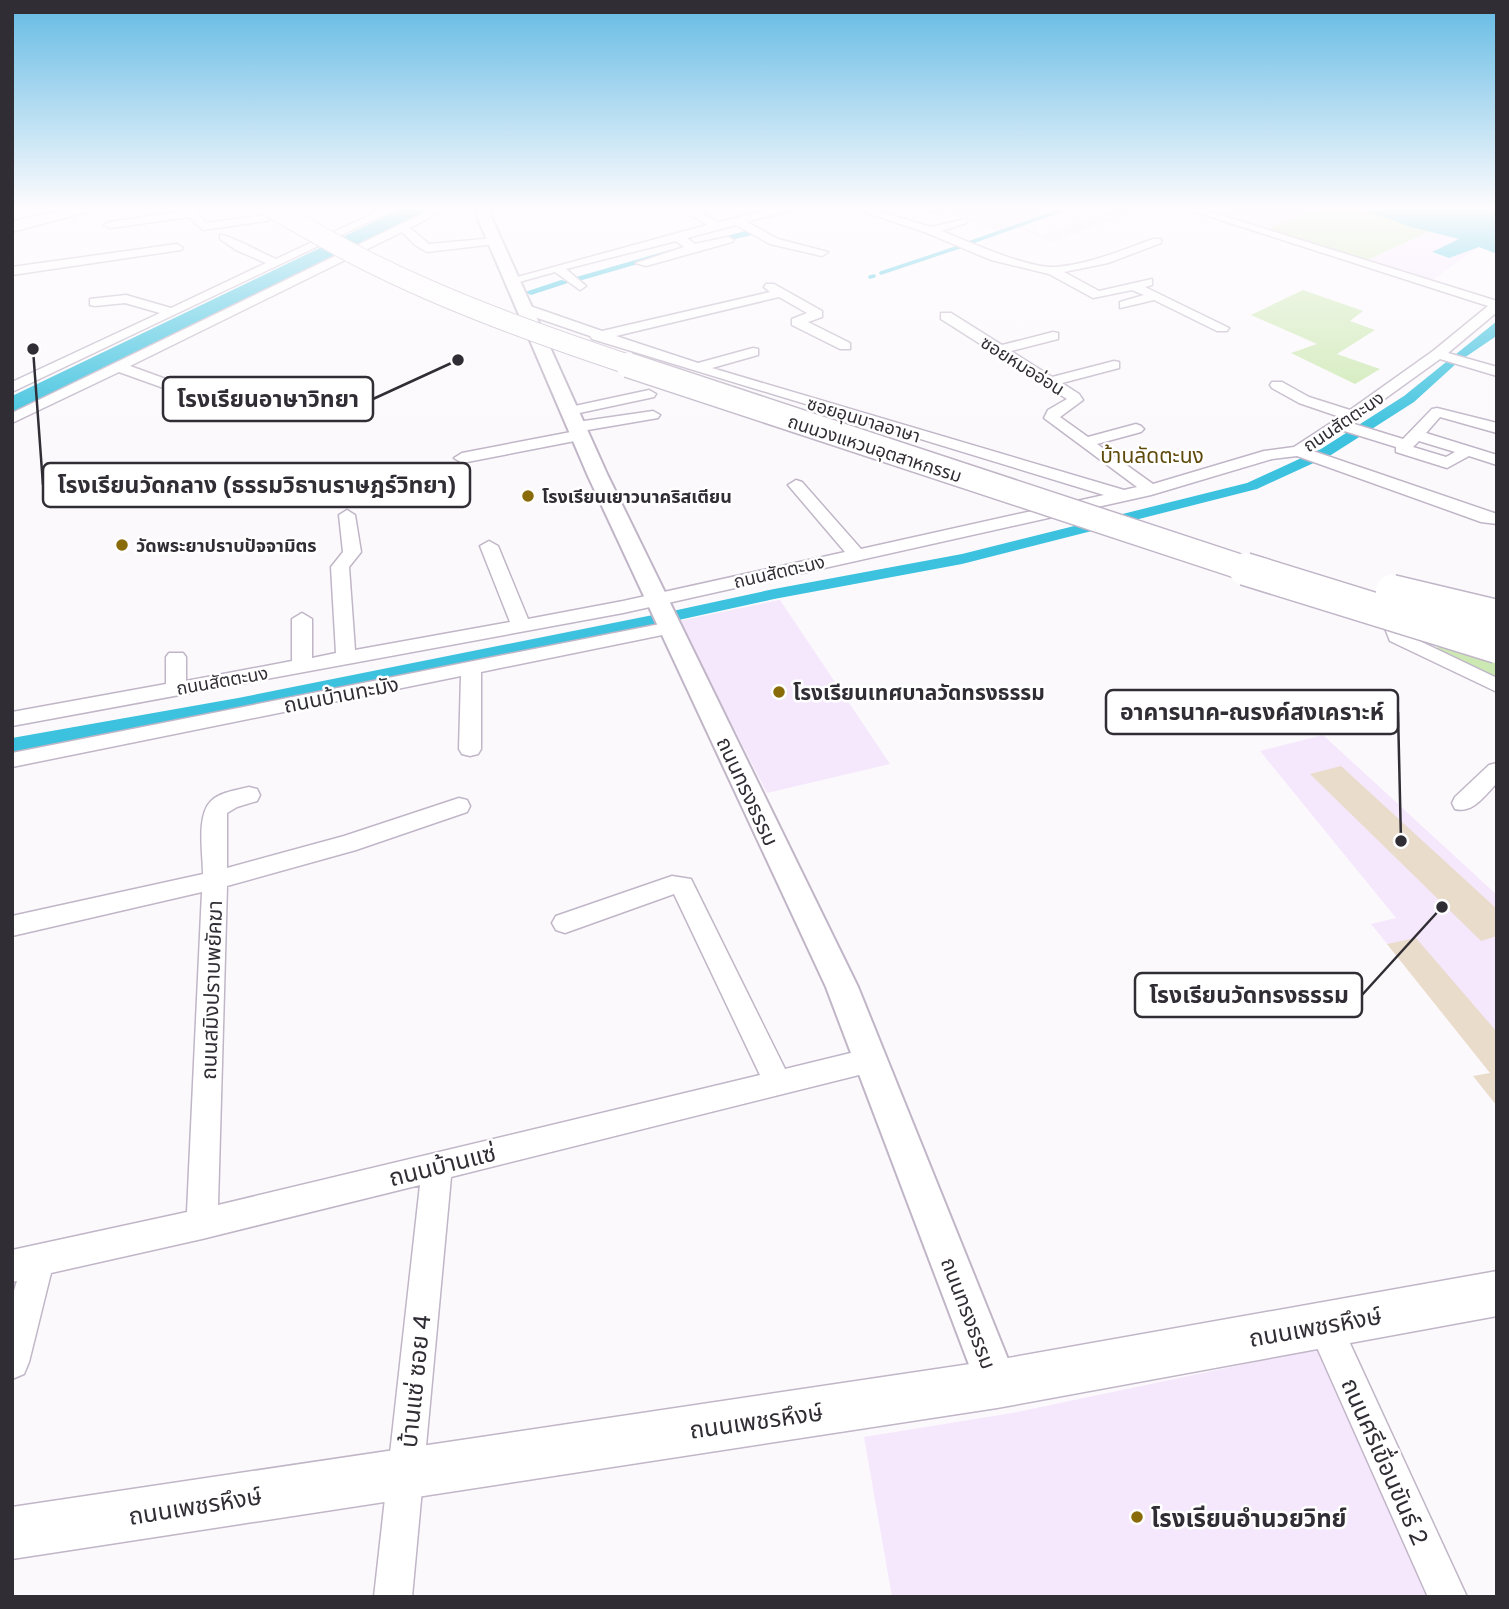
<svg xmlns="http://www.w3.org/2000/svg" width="1509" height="1609" font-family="'Golos Text','Noto Sans Thai',sans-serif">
	<rect width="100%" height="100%" fill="#fcf9fd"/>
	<path fill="#f5e8fc" d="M948,208H1062L1019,224L1043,235L1117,208H1145L1051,242L1013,226L1000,232L941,211Z
		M1193,208H1321L1265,230Z
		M1430,231L1461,240L1431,253L1449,258L1479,247L1431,281L1365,261Z
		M779,600H780L890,764L767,793L679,621Z
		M1323,735L1497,895V1066L1471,1048L1371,924L1396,918L1260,751Z
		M1318,1349L1432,1597H892L864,1437L1012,1413Z"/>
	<path fill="#cde9b3" d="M1321,208H1360L1430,231L1365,261L1265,230Z
		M1303,290L1363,311L1350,321L1375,330L1337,354L1380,369L1355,384L1291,353L1317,344L1251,315Z
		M1497,628V687L1427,651L1495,628Z"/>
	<path fill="#3cc2de" d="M403,208H439L12,418V396Z
		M1360,208H1497V254L1479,247L1449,258L1432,252L1459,239L1411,227Z"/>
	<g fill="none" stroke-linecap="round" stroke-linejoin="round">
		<path stroke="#3cc2de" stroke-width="3.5" d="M969,243L1068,208
			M881,273L962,246
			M870,277L874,276"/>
		<path fill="#3cc2de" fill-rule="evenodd" d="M752,229L757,232L756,234L703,247L698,244Z
			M677,248L686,250L579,281L573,278Z
			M561,280L571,282L531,295L525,292Z
			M1497,321L1495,337L1458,362L1414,402L1331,455L1257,489L962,564L774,599L674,621L665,616L668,612L774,589L962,554L1247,483L1321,449L1404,396Z
			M653,615L662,620L659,624L238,710L12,752V738L238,698Z"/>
	</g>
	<path fill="#eadccb" d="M1341,766L1497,909V936L1481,941L1310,774Z
		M1416,938L1497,1032V1106L1473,1076L1490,1073L1387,944Z"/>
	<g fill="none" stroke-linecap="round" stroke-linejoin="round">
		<defs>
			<path id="minor" d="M183,208H193L206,223L267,215L273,218L267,221L203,230L189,217L110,228L104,225L110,222L185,211Z
				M385,208H398L12,392V382L160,313L125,303L95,306L90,305V299L126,295L171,308L266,263L236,250L220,239V235C228,234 264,254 276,259Z
				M434,208H447L410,228L429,244L495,238L501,241L495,244L427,252L415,245L402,232L130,366L196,390L198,393L196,396H186L119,372L12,423V413Z
				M679,208H691L719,222L776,208H792L791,210L747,222L778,239L828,252L822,256L770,244L736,225L687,238L695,244L728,237L734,240L732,242L646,266L636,263L684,247L676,241L566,269L586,286L580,290L555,272L512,284L506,280L707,225Z
				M853,208H868L931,227L966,219V223L942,231C969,242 1027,268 1054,267C1088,265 1122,250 1153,239H1161V243L1108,263L1064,272L1099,291L1152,279V285L1145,287L1229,328L1227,331H1217L1154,300L1120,308V302L1144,295L1132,290L1093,298L1049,274L991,260L927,233Z
				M924,208H940L942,210L937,213Z
				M1183,208H1198L1497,301V312L1448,353L1497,367V376L1440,359L1351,423L1403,439L1432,409L1437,408L1497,423V433L1440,417L1426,433L1497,455V465L1469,456L1447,468L1396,452V447L1341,430L1310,450L1497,514V524L1481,522L1297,456L1272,459L1151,495L623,613L12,726V712L166,684V657L169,653H183L186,657V681L292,661V619L302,613L312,619V658L336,653L331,567L343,552L339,515L347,510L355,515L361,552L349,567L355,650L510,622L480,546L489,541L498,546L528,619L623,601L845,552L788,485L796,480L802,482L861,549L1104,495L592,339L590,336L520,312V306H530L602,331L770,292L764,287L766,284H774L822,311V317L808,322L850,343V349H840L792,325V319L807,313L779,297L616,336L698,363L753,348L758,349V355L712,368L1124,490L1137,487L1044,418L1048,410L1067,399L941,319V313H951L1002,345L1053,332L1058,333V339L1011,351L1052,377L1114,361L1119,362V368L1062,383L1079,394L1083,400L1060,417L1088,437L1136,424L1141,426L1144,429L1141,432L1097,444L1153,484L1264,451L1294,447L1340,417L1299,403L1272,388L1270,385L1272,382H1282L1309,397L1350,410L1433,351L1488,306ZM1419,441L1455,452L1446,457L1413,447Z
				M177,244L183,248L181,250L12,275V267Z
				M649,390L656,394L654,397L570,415L563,411L570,407Z
				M653,411L660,415L658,418L582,431L588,435L580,440L462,463L454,458L462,453L576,431L569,427L577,422Z
				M1395,597L1404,603L1398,616L1405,634L1497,678V692L1390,641L1380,616L1388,599Z
				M670,622L680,628L677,632L481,672V749L478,754L470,756L462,754L459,749L461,676L12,767V753Z
				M1497,763V783C1485,795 1473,814 1455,809L1452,803L1455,797L1489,765Z
				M249,787L257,789L260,795L257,801L237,807L227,813V868L344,836L459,798L467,800L470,806L467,812L356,850L227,886L218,1205L760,1075L674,894L565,933L556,930L552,923L556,916L672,876L691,879L785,1069L871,1048L881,1051L885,1060L881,1069L871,1072L451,1177L412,1597H374L420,1185L202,1239L51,1273L29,1362L24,1374L12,1379V1297L17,1281L12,1282V1250L187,1212L202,892L12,936V916L203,874C203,853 196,816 211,801C220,792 237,790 249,787Z
				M1324,1308L1336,1313L1467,1597H1428L1307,1325L1312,1313Z"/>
			<path id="tertiary" d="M478,208H492L489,212L608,476L858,987L1018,1384L1012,1399L997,1405L982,1399L826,987L588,476L475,212Z"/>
			<path id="secondary" d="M69,208H93L90,211L12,232V222Z
				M1497,1271V1316L997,1408L12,1559V1507L997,1360Z"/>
		</defs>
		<use href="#minor" stroke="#c0b6c7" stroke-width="3"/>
		<use href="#tertiary" stroke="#c0b6c7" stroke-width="4"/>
		<use href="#secondary" stroke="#c0b6c7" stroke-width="3"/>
		<use href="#minor" fill="#fff" fill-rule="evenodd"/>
		<use href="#tertiary" fill="#fff" fill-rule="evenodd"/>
		<use href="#secondary" fill="#fff" fill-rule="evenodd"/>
		<defs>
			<path id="primary-bridge-far2" d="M271,208C302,225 333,244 365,260C450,303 543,336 633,366"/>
			<path id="primary-bridge-far1" d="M628,365L1250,570"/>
			<path id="primary-bridge" d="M1245,569L1497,647
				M1392,591L1497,616"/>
		</defs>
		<use href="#primary-bridge-far2" stroke="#c0b6c7" stroke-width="21" stroke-linecap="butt"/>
		<use href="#primary-bridge-far1" stroke="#c0b6c7" stroke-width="27" stroke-linecap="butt"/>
		<use href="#primary-bridge" stroke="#c0b6c7" stroke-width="35" stroke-linecap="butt"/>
		<use href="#primary-bridge-far2" stroke="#fff" stroke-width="19"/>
		<use href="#primary-bridge-far1" stroke="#fff" stroke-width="24"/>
		<use href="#primary-bridge" stroke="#fff" stroke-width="32"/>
	</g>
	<linearGradient id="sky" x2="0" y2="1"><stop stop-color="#63bae4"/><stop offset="0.48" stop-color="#fefcfe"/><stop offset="1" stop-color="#fefcfe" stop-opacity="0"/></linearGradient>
	<rect width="1509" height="433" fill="url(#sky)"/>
	<g fill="#896b09" stroke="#fff" stroke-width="2.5">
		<circle cx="528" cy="496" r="7"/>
		<circle cx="122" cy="545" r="7"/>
		<circle cx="779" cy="692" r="7"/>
		<circle cx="1137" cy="1517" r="7"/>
	</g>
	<g text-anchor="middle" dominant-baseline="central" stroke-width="5" stroke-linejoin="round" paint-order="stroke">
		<g font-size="18" fill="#312d34" stroke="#fff">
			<text transform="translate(1023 365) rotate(32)">ซอยหมออ่อน</text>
			<text transform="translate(864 419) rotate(17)">ซอยอุนบาลอาษา</text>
			<text transform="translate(1343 421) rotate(-34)">ถนนสัตตะนง</text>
			<text transform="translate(875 448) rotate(18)">ถนนวงแหวนอุตสาหกรรม</text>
			<text transform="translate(779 571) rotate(-13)">ถนนสัตตะนง</text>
			<text transform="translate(222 680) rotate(-10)">ถนนสัตตะนง</text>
		</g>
		<g font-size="18" font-weight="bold" fill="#312d34" stroke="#fff" text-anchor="start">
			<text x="542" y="496">โรงเรียนเยาวนาคริสเตียน</text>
			<text x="136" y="545">วัดพระยาปราบปัจจามิตร</text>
		</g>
		<g font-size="21" fill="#5f4a0c" stroke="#fff">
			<text x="1152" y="455">บ้านลัดตะนง</text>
		</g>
		<g font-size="21" font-weight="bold" fill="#312d34" stroke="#fff" text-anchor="start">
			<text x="793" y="692">โรงเรียนเทศบาลวัดทรงธรรม</text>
		</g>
		<g font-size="21" fill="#312d34" stroke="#fff">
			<text transform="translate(341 694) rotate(-11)">ถนนบ้านทะมัง</text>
			<text transform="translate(748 791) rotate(65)">ถนนทรงธรรม</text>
			<text transform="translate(211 990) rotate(-88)">ถนนสมิงปราบพยัคฆา</text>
			<text transform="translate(969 1313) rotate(69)">ถนนทรงธรรม</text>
		</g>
		<g font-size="24" fill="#312d34" stroke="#fff">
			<text transform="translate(442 1164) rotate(-14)">ถนนบ้านแซ่</text>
			<text transform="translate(1315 1326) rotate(-10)">ถนนเพชรหึงษ์</text>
			<text transform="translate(414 1381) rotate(-84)">บ้านแซ่ ซอย 4</text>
			<text transform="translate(756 1420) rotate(-8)">ถนนเพชรหึงษ์</text>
			<text transform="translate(1386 1461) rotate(66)">ถนนศรีเขื่อนขันธ์ 2</text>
			<text transform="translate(195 1505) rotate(-9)">ถนนเพชรหึงษ์</text>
		</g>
		<g font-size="24" font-weight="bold" fill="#312d34" stroke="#fff" text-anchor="start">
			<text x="1151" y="1517">โรงเรียนอำนวยวิทย์</text>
		</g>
	</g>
	<path fill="none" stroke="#312d34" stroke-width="2.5" d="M458 360L373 399M33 349L43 485M1401 841L1398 712M1442 907L1362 995"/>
	<g fill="#312d34" stroke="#fff" stroke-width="2.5">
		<circle cx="458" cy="360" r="7"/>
		<circle cx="33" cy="349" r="7"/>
		<circle cx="1401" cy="841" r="7"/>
		<circle cx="1442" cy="907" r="7"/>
	</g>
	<g fill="#fff" stroke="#312d34" stroke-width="2.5">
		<rect x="163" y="377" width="210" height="44" rx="7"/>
		<rect x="43" y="463" width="427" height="44" rx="7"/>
		<rect x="1106" y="690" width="292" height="44" rx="7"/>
		<rect x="1135" y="973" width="227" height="44" rx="7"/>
	</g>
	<g font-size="23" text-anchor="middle" font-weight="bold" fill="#312d34">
		<text x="268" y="407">โรงเรียนอาษาวิทยา</text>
		<text x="257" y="493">โรงเรียนวัดกลาง (ธรรมวิธานราษฎร์วิทยา)</text>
		<text x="1252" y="720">อาคารนาค-ณรงค์สงเคราะห์</text>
		<text x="1249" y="1003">โรงเรียนวัดทรงธรรม</text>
	</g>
	<rect width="1509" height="1609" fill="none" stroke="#312d34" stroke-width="28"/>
</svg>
